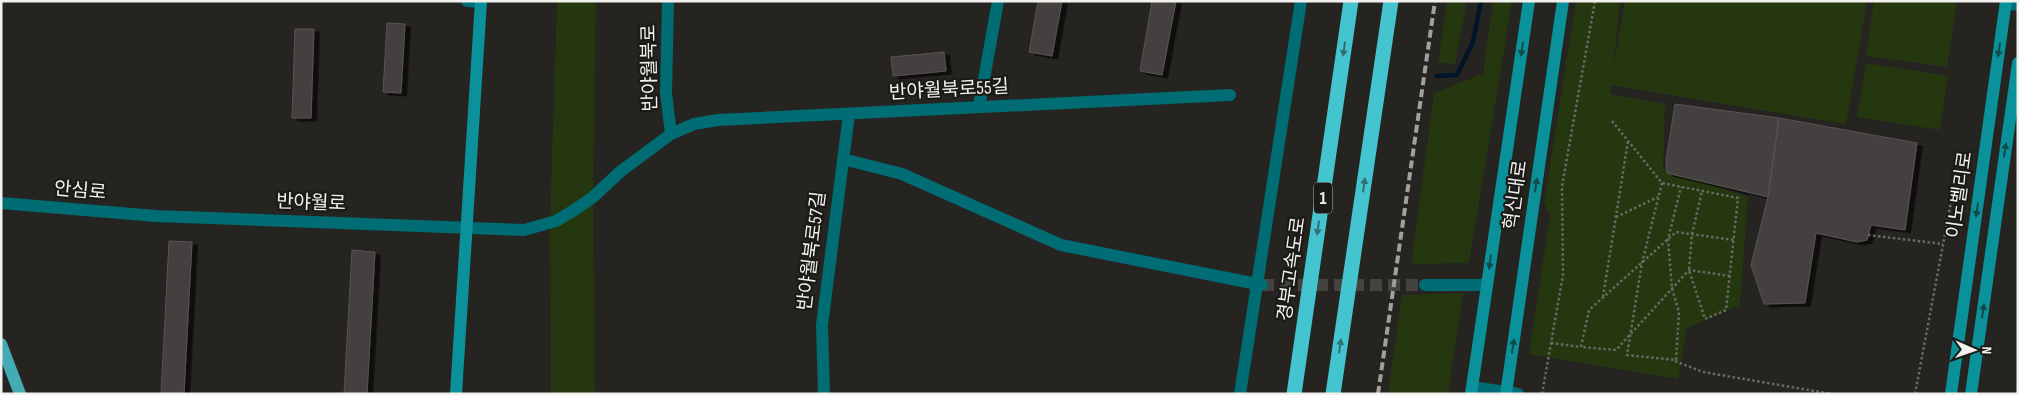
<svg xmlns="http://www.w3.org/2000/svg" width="2019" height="395" font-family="'Sofia Sans Condensed','Noto Sans KR',sans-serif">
	<defs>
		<filter id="shadow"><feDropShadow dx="5.5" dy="3" stdDeviation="0" flood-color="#0009"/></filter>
	</defs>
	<rect width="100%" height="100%" fill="#252420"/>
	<path fill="#24370e" d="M557,1H596L593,197L595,394H551L550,223Z
		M1447,1H1467L1455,64L1438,63Z
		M1493,1H1512L1469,263L1411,264L1434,93L1483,74Z
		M1576,1H1620L1613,70L1625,1H1867L1846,124L1611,85L1610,94L1665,104L1663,168L1748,197L1740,305L1687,328L1678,379L1529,354L1550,216L1544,202Z
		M1874,1H1957L1947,67L1866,56Z
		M1866,63L1948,76L1940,130L1857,117Z
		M1463,293L1448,394H1388L1402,295Z"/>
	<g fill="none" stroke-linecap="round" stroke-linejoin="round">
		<path stroke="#011529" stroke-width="4.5" d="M1437,76L1457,75L1473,42L1481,1"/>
	</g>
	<path fill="#443f41" stroke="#585355" filter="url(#shadow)" d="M1038,1H1062L1052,56L1029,52Z
		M1152,1H1176L1162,75L1140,71Z
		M387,23L405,24L401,93L383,92Z
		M295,29H314L311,118H292Z
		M944,52L946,71L893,76L891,57Z
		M1675,104L1779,118L1768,197L1667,173L1666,160Z
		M1779,118L1917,143L1905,230L1871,225L1867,240L1857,242L1816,233L1805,303L1764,304L1751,265L1768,197Z
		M169,241L192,242L184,394H161Z
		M352,250L375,252L367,394H344Z"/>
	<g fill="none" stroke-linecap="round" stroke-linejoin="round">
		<path stroke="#44433f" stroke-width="12" stroke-dasharray="12 6" stroke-linecap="butt" d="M1262,285H1425"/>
		<path stroke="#6a6966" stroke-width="2.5" stroke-dasharray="2.5 2.5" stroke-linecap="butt" d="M1612,121L1662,183L1738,198L1726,310L1705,319L1689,270L1692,234L1702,191
			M1662,183L1642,263L1627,355L1676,360L1679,312L1672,289L1668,239L1681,187
			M1616,217L1658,197
			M1868,235L1943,244
			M1730,276L1689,270L1616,350L1581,347L1589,310L1676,232L1734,240
			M1603,297L1628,141
			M1551,343L1581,347
			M1675,361L1703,372L1832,394
			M1542,394L1563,275L1562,186L1595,1
			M1915,394L1957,170
			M2017,394L2018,385"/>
		<path stroke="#006c73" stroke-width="12" d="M467,1L481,2
			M2006,3L2018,5
			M979,107L998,1
			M843,159L902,174L1061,245L1262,285
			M1,203L156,216L524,230L556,221L576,209L593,197L621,171L671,134L666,93L668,1
			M1425,285H1487
			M824,394L822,325L849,114
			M1240,394L1301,1"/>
		<path stroke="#006c73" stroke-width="12" d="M671,134L694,124L718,120L1230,95
			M1472,387L1518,394"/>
		<path stroke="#0a919a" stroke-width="12" d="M456,394L481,1
			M1471,394L1529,1
			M1506,394L1563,1
			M1951,394L2006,1
			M1971,394L2018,63"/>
		<path stroke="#44aab3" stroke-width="12" d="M1,344L20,394"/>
		<path stroke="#44c4cf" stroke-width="15" d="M1294,394L1351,1
			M1333,394L1391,1"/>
		<path stroke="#a1a09d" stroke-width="4" stroke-dasharray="8 4" stroke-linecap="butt" d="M1378,394L1435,1"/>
	</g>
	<defs><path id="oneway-solid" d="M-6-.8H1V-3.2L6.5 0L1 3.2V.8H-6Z" transform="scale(1.25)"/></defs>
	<g fill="#306f73">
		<use href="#oneway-solid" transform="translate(1344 49) rotate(98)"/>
		<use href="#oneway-solid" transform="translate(1364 185) rotate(-82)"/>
		<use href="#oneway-solid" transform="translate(1318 228) rotate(98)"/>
		<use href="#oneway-solid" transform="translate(1340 346) rotate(-82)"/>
	</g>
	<g fill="#154a4b">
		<use href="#oneway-solid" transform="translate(1522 49) rotate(98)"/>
		<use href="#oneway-solid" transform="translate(1999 50) rotate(98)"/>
		<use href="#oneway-solid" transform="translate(2005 150) rotate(-82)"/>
		<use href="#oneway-solid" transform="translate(1536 185) rotate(-82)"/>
		<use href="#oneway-solid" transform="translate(1977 210) rotate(98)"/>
		<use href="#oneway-solid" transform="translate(1490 262) rotate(98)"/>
		<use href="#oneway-solid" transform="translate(1983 311) rotate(-82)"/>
		<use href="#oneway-solid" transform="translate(1513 346) rotate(-82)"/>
	</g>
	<g text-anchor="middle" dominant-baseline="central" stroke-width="4.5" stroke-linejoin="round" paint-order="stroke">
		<rect fill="#1c1a17" stroke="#b2b0ae" stroke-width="1" x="1314" y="182.5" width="18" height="31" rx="4"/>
		<g font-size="18" font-weight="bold" fill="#f2f1ee">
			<text x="1323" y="198">1</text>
		</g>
		<g font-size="19" fill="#f2f1ee" stroke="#1c1a17">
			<text transform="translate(650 68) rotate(-91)">반야월북로</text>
			<text transform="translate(949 90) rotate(-3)">반야월북로55길</text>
			<text transform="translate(80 191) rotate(5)">안심로</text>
			<text transform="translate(1516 195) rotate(-82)">혁신대로</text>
			<text transform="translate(1960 195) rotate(-82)">이노벨리로</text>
			<text transform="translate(311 203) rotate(2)">반야월로</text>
			<text transform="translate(812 251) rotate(-83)">반야월북로57길</text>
			<text transform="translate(1292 269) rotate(-82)">경부고속도로</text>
		</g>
	</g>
	<rect width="2019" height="395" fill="none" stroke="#f2f1ee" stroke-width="5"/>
	<g transform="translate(1974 350) rotate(92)" stroke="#1c1a17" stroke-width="4" paint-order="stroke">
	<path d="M0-4L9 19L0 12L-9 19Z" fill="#f2f1ee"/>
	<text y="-8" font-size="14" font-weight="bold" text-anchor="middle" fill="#f2f1ee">N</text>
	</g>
</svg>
